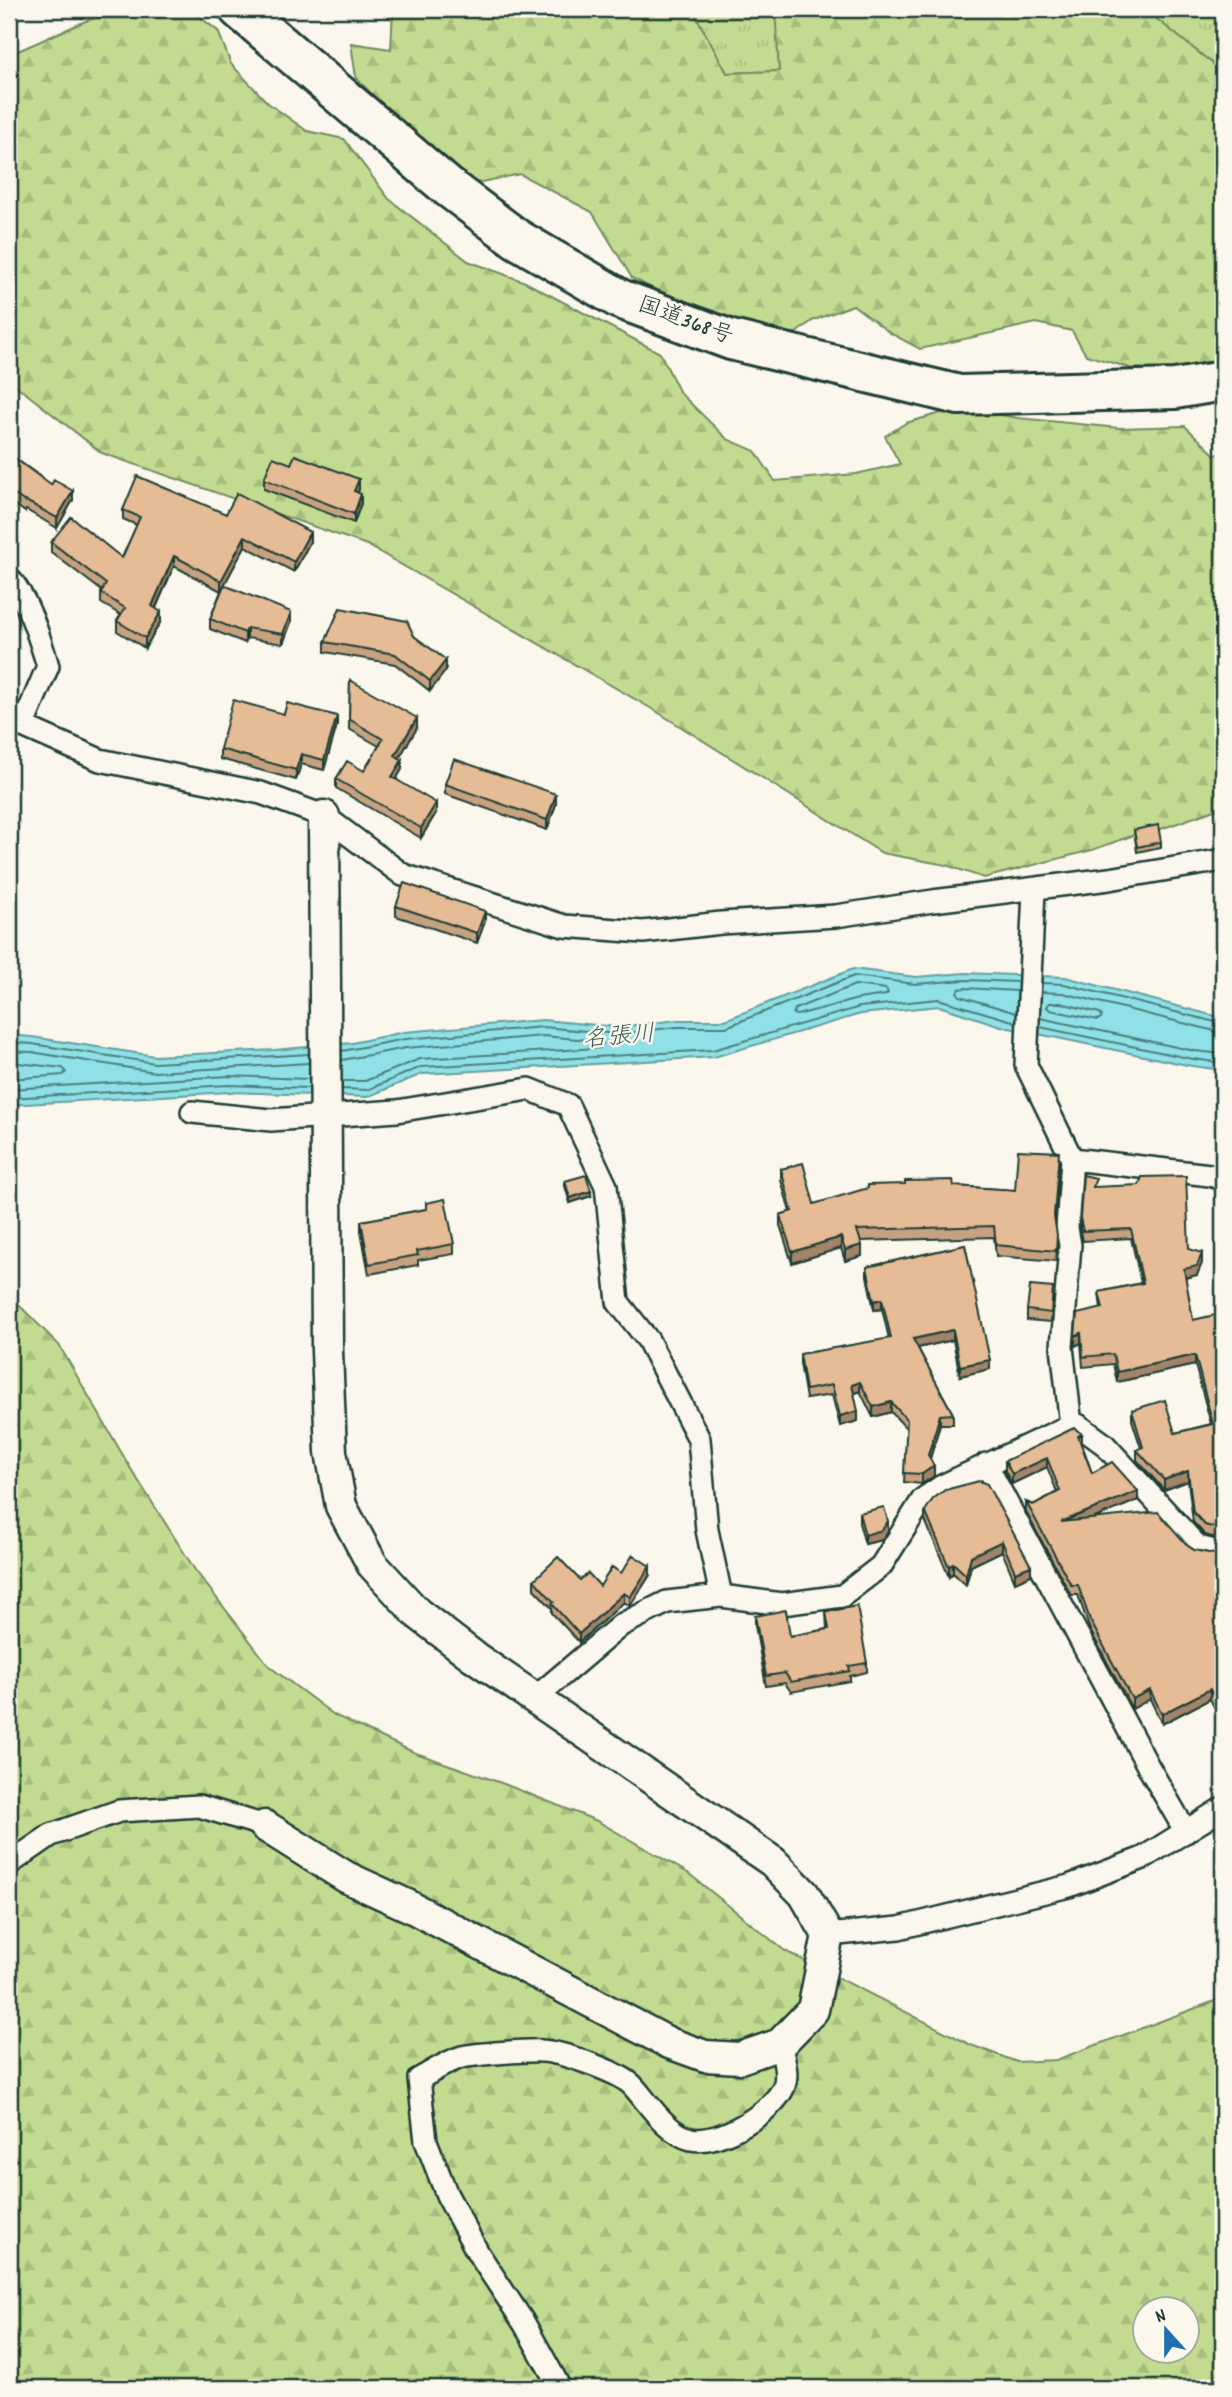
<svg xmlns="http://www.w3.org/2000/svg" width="1232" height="2397" font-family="Dekko,'Klee One',sans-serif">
	<defs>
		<pattern id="grass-tufts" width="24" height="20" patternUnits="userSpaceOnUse" patternTransform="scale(1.75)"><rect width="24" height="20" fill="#c3db91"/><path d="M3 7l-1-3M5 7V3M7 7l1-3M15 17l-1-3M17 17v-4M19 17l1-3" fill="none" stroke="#a7bd7e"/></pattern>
		<pattern id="forest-firs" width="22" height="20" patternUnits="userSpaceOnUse" patternTransform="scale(1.75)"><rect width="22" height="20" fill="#c3db91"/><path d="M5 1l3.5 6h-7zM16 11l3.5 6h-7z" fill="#a7bd7e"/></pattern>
	</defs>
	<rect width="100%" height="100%" fill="#fbf7ec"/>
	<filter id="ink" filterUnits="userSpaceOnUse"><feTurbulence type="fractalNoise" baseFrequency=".0143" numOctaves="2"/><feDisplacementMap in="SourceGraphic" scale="14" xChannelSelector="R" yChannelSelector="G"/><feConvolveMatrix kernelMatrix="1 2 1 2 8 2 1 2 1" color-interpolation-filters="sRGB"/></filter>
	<g filter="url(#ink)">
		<path fill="url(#grass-tufts)" stroke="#718c62" stroke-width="2" d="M692,9H775L780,71L727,73Z
			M1144,9H1223V72Z"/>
		<path fill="url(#forest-firs)" stroke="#718c62" stroke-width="2" fill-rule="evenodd" d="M137,9H189L218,31L231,64L268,103L307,131L344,139L389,199L468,261L525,282L660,353L680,393L727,439L755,451L775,481L856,474L900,464L885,436L906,423L959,408L1018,418L1119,428L1185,426L1214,454L1223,455V807L1158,830L1134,835L1092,850L984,878L946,865L882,853L659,713L367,545L102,453L9,380V55L88,20Z
			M393,9H692L727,73L779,71L775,9H1144L1223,72V357L1184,370L1130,368L1086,355L1072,331L1036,323L920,349L890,333L853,305L812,321L796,333L734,330L632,278L592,212L520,174L477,183L398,120L356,78L351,43L391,49Z
			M9,1295L59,1345L131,1469L195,1570L270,1667L334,1715L413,1752L504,1784L597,1821L688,1873L785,1951L971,2045L1017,2062L1056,2060L1223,1998V2388H9ZM1144,2310H1186V2352H1144Z"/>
		<path fill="#8fe1e7" stroke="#629f9f" stroke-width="2" d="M853,969L916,977L965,973L1065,977L1223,1018V1070L1192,1066L1004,1027L939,1006L861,1014L714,1057L422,1074L367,1097L230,1092L9,1105V1035L32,1037L155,1056L274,1050L352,1043L404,1032L543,1020L618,1027L677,1020H725Z"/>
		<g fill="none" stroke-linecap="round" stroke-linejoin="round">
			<path stroke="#4c7f7c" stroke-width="2" d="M1042,983L1064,984L1223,1024
				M855,985L886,989L888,993L886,995L858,999L797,1015L793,1014L795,1009Z
				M1042,992L1063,993L1223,1033
				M1049,1003H1061L1100,1013L1102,1017L1098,1020L1050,1010L1047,1007Z
				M1016,1013L960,996L957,992L959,989L965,988L1017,991
				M1040,1018L1195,1051L1223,1054
				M1040,1027L1193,1059L1223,1063
				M9,1042L32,1044L155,1063L309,1054
				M9,1051L31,1052L155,1072L309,1063
				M342,1051L405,1039L543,1027L618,1034L677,1027H726L854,976L915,984L965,980L1018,982
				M342,1060L406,1048L543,1036L600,1041L603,1044L600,1048L420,1059L365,1081H342
				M9,1062L63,1068L66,1072L63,1075L9,1079
				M9,1089L229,1076L309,1079
				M342,1089L367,1090L421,1067L713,1050L860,1007L938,999L1016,1022
				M9,1098L229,1085L309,1088"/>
			<defs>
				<path id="street" d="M9,578C29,601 39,637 48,666L23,725
					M9,720L100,760L261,793L324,816L403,875L564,926L643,932L721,923L836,916L933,901L1109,879L1223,860
					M1034,890L1026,1065L1072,1159L1067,1228L1070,1245L1062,1347L1071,1425
					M192,1112L271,1120L397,1111L529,1089L568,1105L606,1186L618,1302L648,1340L699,1439L707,1530L721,1596
					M1072,1159L1210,1175L1223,1179
					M986,1464L1148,1766L1186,1832
					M535,1698L621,1625L667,1602L721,1596L782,1604L842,1596L881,1566L923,1499L942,1486L1071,1425H1078L1104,1444L1198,1547L1223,1553
					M9,1864L51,1835L119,1811L199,1806L265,1826
					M828,1935L899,1928L1069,1886L1143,1858L1223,1808
					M560,2388L524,2323L478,2253L447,2195L426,2141L419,2079C432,2072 448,2061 462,2057C475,2054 529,2050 542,2051C562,2052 619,2072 632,2085C648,2102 666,2133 691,2139C719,2145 774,2112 784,2086C789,2074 783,2057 780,2044"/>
				<path id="secondary" d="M265,1826L346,1877L409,1906L669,2043L705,2056L740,2058L780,2044L813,2010L828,1935L804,1894L773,1862L473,1656L417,1613L372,1564L341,1506L331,1452L327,1351L324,816"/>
				<path id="highway" d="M239,9L448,187L517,239L620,299L731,340L959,395L1175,389L1223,381"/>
			</defs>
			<use href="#street" stroke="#1f3d34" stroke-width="26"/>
			<use href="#secondary" stroke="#1f3d34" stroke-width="35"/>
			<use href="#highway" stroke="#1f3d34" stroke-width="44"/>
			<use href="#street" stroke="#fbf7ec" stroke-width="21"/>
			<use href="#secondary" stroke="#fbf7ec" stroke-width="30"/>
			<use href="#highway" stroke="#fbf7ec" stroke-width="38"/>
		</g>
		<path fill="#c6a281" stroke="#1f3d34" stroke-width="2" d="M9,454L73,500L57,528L26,510L25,512L9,500Z
			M264,479L359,489L358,492L361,503L354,523L264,489Z
			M123,510L226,514L310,542L294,572L245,546L224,585L291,622L283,644L247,638L245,643L210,629V619L221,591L174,566L156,608L161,621L145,648L117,631V621L121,615L101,603V593L102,591L51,552V542L122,558L137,525L123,519Z
			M414,636L446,670L430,691L395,664L325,652V642Z
			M350,680L417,728L399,758L402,769L396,779L436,813L421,838L336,788V779L364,771L379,746L349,729Z
			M284,714L337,725L324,770L301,764L296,780L220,759V749Z
			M445,784L556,804L547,830L445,794Z
			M1134,830L1161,842V847L1137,852Z
			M396,906L485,921L477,943L396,916Z
			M1059,1163L1054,1220L1057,1246L1056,1261L996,1256L994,1237L861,1241L862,1256L845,1261L841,1248L792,1263L780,1225V1215L790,1212L781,1180V1169L814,1204L954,1186L1015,1190Z
			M565,1181L591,1196L570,1203L565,1186Z
			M1096,1187L1189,1249L1202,1263L1197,1275L1185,1278L1193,1320L1223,1356V1540L1205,1535L1193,1522L1188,1481L1164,1490L1137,1460V1450L1141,1448L1132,1420V1410L1175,1433L1211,1424L1195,1365L1117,1382L1113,1364L1083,1367L1081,1343L1075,1346L1101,1309L1099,1292L1141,1283L1131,1238L1083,1241L1080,1227V1218Z
			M426,1203L454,1244V1254L418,1260V1265L369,1274L361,1231V1221L426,1209Z
			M965,1245L990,1369L960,1376L953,1340L918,1348L953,1414V1424H940L930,1459L934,1476L922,1484L904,1482L907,1429L891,1412L873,1417L860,1391L854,1394L858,1421L840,1426L832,1395L806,1399L800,1363V1354L889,1339L882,1309L874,1310L867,1276V1267Z
			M1053,1298L1051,1322L1027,1320V1310Z
			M1082,1444L1092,1473L1138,1500L1092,1519L1188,1546L1194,1550L1223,1556V1724L1210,1699L1162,1724L1150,1699L1132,1709L1090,1630L1078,1595H1071L1026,1512V1502L1033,1505L1057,1492L1047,1467L1012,1484L1005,1471V1461Z
			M979,1481L1031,1575L1015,1582L1002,1551L971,1566L966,1585L953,1573L949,1577L925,1520V1511Z
			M859,1513L888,1531L882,1540L865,1544L859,1523Z
			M621,1573L650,1575L630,1606L624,1602L579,1642L552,1613V1608L534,1589V1580H580L600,1586Z
			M826,1612L867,1663V1672L850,1676V1681L791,1692L785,1683L766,1686L755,1626V1616L790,1636L827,1629Z"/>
		<path fill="#a18469" stroke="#1f3d34" stroke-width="2" d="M359,479V489L354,501V491Z
			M73,491V500L57,528V518Z
			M361,494V503L354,523V514Z
			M310,532V542L294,572V562Z
			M245,536V546L221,591V581Z
			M174,556V566L152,616V606Z
			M161,612V621L145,648V638Z
			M291,612V622L283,644V634Z
			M247,628V638L245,643V633Z
			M446,660V670L430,691V681Z
			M337,716V725L324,770V760Z
			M417,718V728L395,765V755Z
			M301,754V764L296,780V770Z
			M402,760V769L392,787V777Z
			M556,794V804L547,830V820Z
			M436,803V813L421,838V828Z
			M485,911V921L477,943V933Z
			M591,1191V1196L570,1203V1198Z
			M841,1237V1248L792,1263V1252Z
			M862,1245V1256L845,1261V1250Z
			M1202,1253V1263L1197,1275L1184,1278V1269Z
			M882,1299V1309L874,1310V1301Z
			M953,1330V1340L913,1349V1339Z
			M1081,1333V1343L1075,1346V1336Z
			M1195,1355V1365L1117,1382V1372Z
			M990,1360V1369L960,1376V1366Z
			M860,1382V1391L852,1394V1385Z
			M891,1402V1412L873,1417V1407Z
			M858,1411V1421L840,1426V1416Z
			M940,1415V1424L928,1465V1455Z
			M1082,1434V1444L1078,1446V1436Z
			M1047,1458V1467L1012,1484V1474Z
			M934,1466V1476L922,1484V1474Z
			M1188,1471V1481L1164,1490V1480Z
			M1138,1491V1500L1061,1532V1522Z
			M888,1521V1531L882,1540L865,1544V1535Z
			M1002,1541V1551L971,1566L966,1585V1575L971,1556Z
			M953,1563V1573L949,1577V1567Z
			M650,1566V1575L630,1606V1597Z
			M1031,1566V1575L1015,1582V1572Z
			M624,1593V1602L579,1642V1634Z
			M1210,1689V1699L1162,1724V1714Z
			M1150,1690V1699L1132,1709V1699Z"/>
		<path fill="#e6bc96" stroke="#1f3d34" stroke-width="2" d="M9,454L51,485L54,480L73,491L57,518L26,501L25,502L9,491Z
			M295,455L359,479L354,491L361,494L354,514L264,479L273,457L291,464Z
			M137,476L226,514L237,493L310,532L294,562L245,536L221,581L174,556L152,606L161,612L145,638L117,621L125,608L101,593L106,584L51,542L71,517L122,558L140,517L123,510Z
			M224,585L291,612L283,634L247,628L245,633L210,619Z
			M340,608L407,621L414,636L446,660L430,681L395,654L325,642Z
			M350,680L417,718L395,755L402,760L392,777L436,803L421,828L336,779L347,761L364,771L383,739L349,719Z
			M233,700L284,714L287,703L337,716L324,760L301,754L296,770L220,749Z
			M454,759L556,794L547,820L445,784Z
			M1158,825L1161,842L1137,847L1134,830Z
			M404,883L485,911L477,933L396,906Z
			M1018,1150L1059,1152L1054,1216L1057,1235L1056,1251L996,1245L994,1226L857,1230L862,1245L845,1250L841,1237L792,1252L780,1215L792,1211L781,1169L803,1163L814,1204L868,1188V1185L905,1184V1181L953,1180L954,1186L1015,1190Z
			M586,1175L591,1191L570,1198L565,1181Z
			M1083,1175L1096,1178L1093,1187L1139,1185L1142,1177L1186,1176L1189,1249L1202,1253L1197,1266L1184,1269L1193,1320L1215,1315L1223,1356V1530L1205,1525L1193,1512L1188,1471L1164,1480L1137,1450L1143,1447L1132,1410L1165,1400L1175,1433L1213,1424L1195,1355L1117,1372L1113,1354L1083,1357L1081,1333L1075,1336L1077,1314L1103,1308L1099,1292L1143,1283L1131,1229L1083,1231L1080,1218Z
			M445,1199L454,1244L417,1251L418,1255L369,1264L361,1221L427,1209L426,1203Z
			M965,1245L990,1360L960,1366L953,1330L913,1339L953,1414L940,1415L928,1455L934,1466L922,1474L904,1473L907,1420L891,1402L873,1407L860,1382L852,1385L858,1411L840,1416L832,1385L806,1390L800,1354L891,1338L882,1299L874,1301L867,1267Z
			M1030,1286L1053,1288L1051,1313L1027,1310Z
			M1074,1428L1082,1434L1078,1436L1092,1473L1112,1462L1138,1491L1061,1522L1158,1512L1188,1546L1194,1550L1223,1556V1714L1210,1689L1162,1714L1150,1690L1132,1699L1090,1620L1078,1585H1071L1026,1502L1033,1505L1060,1491L1047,1458L1012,1474L1005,1461Z
			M979,1481L987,1484L1031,1566L1015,1572L1002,1541L971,1556L966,1575L953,1563L949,1567L925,1511L933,1499L945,1490Z
			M884,1507L888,1521L882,1530L865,1535L859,1513Z
			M633,1555L650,1566L630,1597L624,1593L579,1634L552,1604L554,1602L534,1580L558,1557L580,1580L588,1573L600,1586L612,1567L621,1573Z
			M857,1606L867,1663L849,1666L850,1671L791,1682L785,1673L766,1676L755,1616L786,1610L790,1636L829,1629L826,1612Z"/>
	</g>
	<g text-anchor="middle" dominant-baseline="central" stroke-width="5" stroke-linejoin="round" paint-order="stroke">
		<g font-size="23" fill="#1f3d34" stroke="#fbf7ec">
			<text transform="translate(685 322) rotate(20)">国道368号</text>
		</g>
		<g font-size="24" font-style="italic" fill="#355e58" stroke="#fbf7ec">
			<text transform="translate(619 1038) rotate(-5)">名張川</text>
		</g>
	</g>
	<rect width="1232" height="2397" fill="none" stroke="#fbf7ec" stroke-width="35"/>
	<rect x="18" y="18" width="1197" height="2362" fill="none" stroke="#1f3d34" stroke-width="2.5" filter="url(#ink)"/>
	<g transform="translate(1166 2330) rotate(339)"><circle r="33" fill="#fbf7ec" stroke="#a3ada2" stroke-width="2"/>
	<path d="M0-5L12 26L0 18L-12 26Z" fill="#1f6fb2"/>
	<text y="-10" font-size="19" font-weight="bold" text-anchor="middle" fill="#1f3d34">N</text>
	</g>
</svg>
